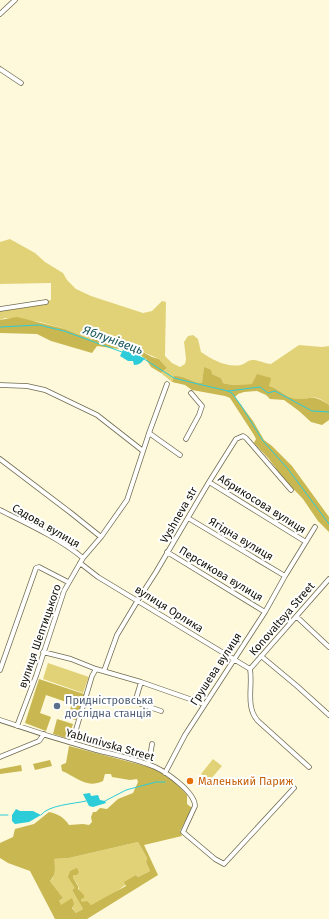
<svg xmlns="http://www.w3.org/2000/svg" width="329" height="919" font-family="'Fira Sans',sans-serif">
	<rect width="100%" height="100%" fill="#fef9db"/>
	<path fill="#e1d278" d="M10,239L35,253L45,262L63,273L67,280L76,289L91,296L143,313L152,311L162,301L166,302L165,356L172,363L180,367L185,364L186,359L184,342L188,336L193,335L198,339L201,352C211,359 227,368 241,365C245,364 248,360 252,360C259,360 265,364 271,364L299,345L322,347L329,346V405C312,392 314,400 297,399C287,399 281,390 272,387C256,382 239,388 223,383L221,378L212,374L204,368L202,383C192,383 185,375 174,376L172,382L161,373L167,368L159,359L141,351L92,340L65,329L40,322L5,318L0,320V308L32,304L51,300V283L0,284V242Z
		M48,663L89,677L83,693L43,679Z
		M213,759L222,766L210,780L201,774Z
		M138,842L147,858L146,862L150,871L138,877L136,875C123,889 108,897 91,905L82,903L78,885L73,878V875L70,871L76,888L72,890L83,909L76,913L72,907L61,906L58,902L63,898L50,881L53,878L54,859L69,858Z"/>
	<path fill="#c9b751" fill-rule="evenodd" d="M17,317L65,329L92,340L94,338L114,341L141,351L152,357L159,359L167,368L161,373L151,367L146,359L134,351L97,346L92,353L51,341L37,334L0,333V320Z
		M204,367L211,370L212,374L221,378L223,383C233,386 242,385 252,384L257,374L271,378L269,386C278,388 284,396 292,398C309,402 310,391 329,405V420L322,425L311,422L299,411L284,400L270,399L266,395L257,391L244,392L238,394L235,397L253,421L264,440L272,446L292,466L329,517V532L318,521L303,499L283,478L269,459L254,443L256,439L254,435L230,398L225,396L192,390L185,385L172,382L174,376C185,375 192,383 202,383Z
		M39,679L84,694L76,720L67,718L72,704L46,695L40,713L51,717L46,731L25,723Z
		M57,719L73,724L69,739L53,734Z
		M69,746L153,768L175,782L187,795V804L192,808L180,831L182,836L144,845L158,875L87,919H55L30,871L8,863L0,858V843L13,837L15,829L34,824L49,812C58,814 64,817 69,825L83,824L89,825L92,822L91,817L93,812H96L100,808L107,809L118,799L133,793L138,782L137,779L130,780L112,777L111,774H105L103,781C86,789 77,777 62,771L61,765L66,763ZM138,842L147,858L146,862L150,871L138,877L136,875L124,882L126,886L91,905L87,901L82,902L81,899L84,898V895L78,889V886L73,878V875H77L79,872L77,868L70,871L68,877L75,888L72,890L83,909L76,913L72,908L74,904L72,898L61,905L59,901L63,898L50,881C56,875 55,867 54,859L69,858Z
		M50,760L52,766L35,770L33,764Z
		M21,765L22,771L0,774V769Z"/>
	<path fill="#2cccd9" d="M125,348L127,352L129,351L130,353L133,354L136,352L141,357L145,358C142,362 140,365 134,365L133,361H128L120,356L123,350Z
		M90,793L91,796L98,795L100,800L105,801L106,803L93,807L89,806L83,794Z
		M16,809L20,811H33L41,815L29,822L15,824L12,821V815Z"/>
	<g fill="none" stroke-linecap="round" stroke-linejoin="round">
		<path stroke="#2cccd9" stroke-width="1" d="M0,327L39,325L64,331L122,352
			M144,359L174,378L198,384L228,391L260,387L268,393L275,391L312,411L329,412
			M228,391L232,393L242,407L263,441L288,469L329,524
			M105,801L126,790L156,782H165
			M0,815H8
			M41,815C48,805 73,804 86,801"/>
		<defs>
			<path id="street" d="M0,14L15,0
				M0,69L21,83
				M0,309L46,302
				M0,385L27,386L45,390L97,415L143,451
				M149,433L180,455
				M186,439L199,415L202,406L191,393
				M0,459L71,513L101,537
				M209,482L306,542
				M0,510C28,524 59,538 83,558
				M188,518L285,576
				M167,552L265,612
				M80,563L98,577L250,669
				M297,617L329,647
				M43,652L71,659L96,669L141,682L204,704
				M261,656L297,686L329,715
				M250,669C253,686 245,707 258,721L309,767
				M250,669L329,579
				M0,670L36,568L39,567L68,582
				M104,671L117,635L138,600L156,572L209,482L236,439L243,436L246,438L291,490
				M141,682L135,702L161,711
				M0,720C32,731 64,741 96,750C116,755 136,759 155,767C166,772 195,792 195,806L183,832L215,859L224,864L294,788
				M17,726L36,676L64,591L83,558L101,537L127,500L149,433L167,384
				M72,743L92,676L96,669
				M0,757L39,741L44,734
				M148,764L150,757L152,744
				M165,773L185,735L265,612L285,576L315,527"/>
		</defs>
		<use href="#street" stroke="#706c52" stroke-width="5.5"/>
		<use href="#street" stroke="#fff" stroke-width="4"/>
	</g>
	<circle fill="#5c6f8a" stroke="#fff" stroke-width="1.5" cx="57" cy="706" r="4"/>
	<circle fill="#e8710a" stroke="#fff" stroke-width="1.5" cx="190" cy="781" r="4"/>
	<g text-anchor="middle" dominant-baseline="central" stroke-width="4" stroke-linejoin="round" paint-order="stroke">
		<g font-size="11" fill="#121107" stroke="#fff">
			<text transform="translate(262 504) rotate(32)">Абрикосова вулиця</text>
			<text transform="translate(179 515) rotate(-60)">Vyshneva str</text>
			<text transform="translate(46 526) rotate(30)">Садова вулиця</text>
			<text transform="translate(241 539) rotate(31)">Ягідна вулиця</text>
			<text transform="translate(221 574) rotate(31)">Персикова вулиця</text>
			<text transform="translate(169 609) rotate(32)">вулиця Орлика</text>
			<text transform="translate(282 619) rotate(-49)">Konovaltsya Street</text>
			<text transform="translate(40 636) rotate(-71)">вулиця Шептицького</text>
			<text transform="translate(216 669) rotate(-57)">Грушева вулиця</text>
			<text transform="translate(110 745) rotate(16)">Yablunivska Street</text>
		</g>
		<g font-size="11" fill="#4e5e75" stroke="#fff" text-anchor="start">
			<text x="65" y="700">Придністровська<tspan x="65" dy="13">дослідна станція</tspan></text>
		</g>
		<g font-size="11" fill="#c56008" stroke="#fff" text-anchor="start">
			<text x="198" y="781">Маленький Париж</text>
		</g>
		<g font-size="12" font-style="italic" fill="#1a585d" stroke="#fff">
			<text transform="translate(113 340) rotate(20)">Яблунівець</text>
		</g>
	</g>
</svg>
